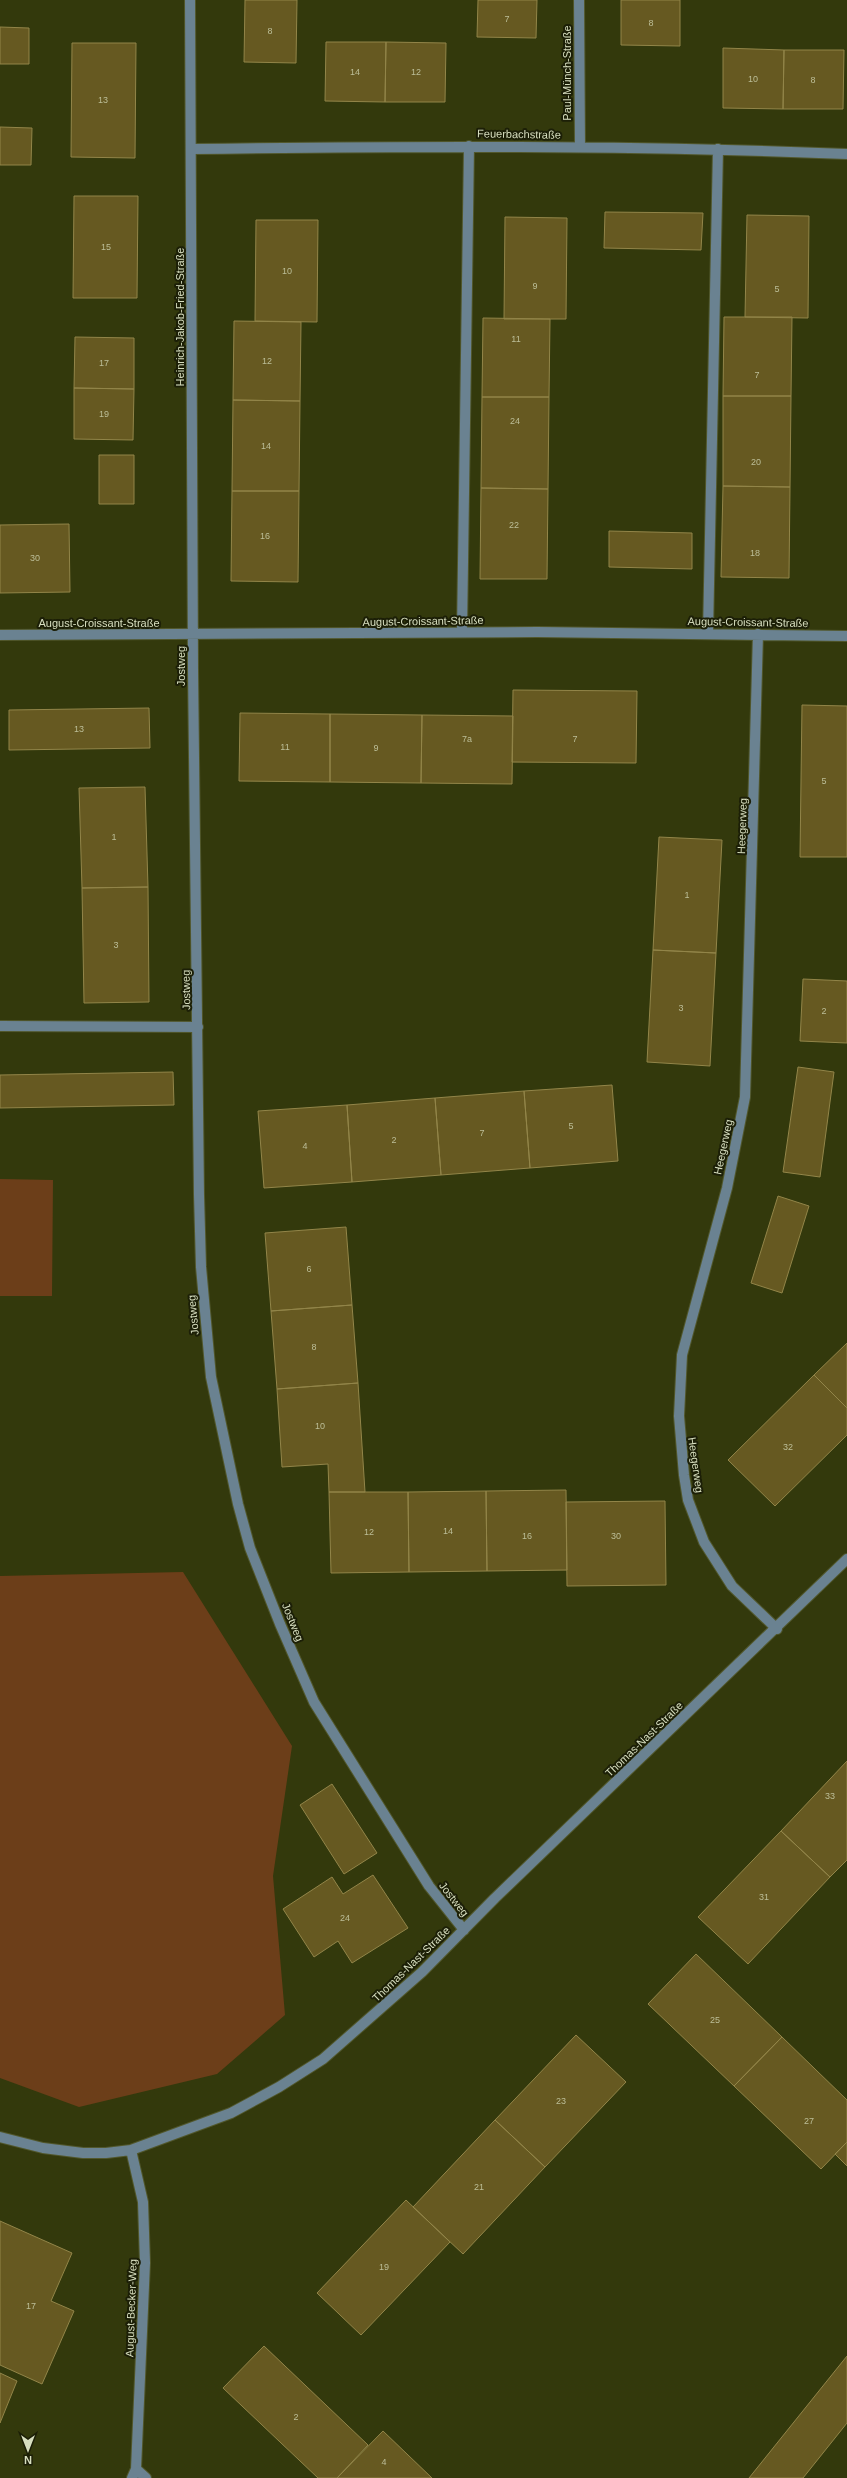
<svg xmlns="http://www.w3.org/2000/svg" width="847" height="2478" font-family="Arial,sans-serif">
	<rect width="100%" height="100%" fill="#33390c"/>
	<path fill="#6c3e19" d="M0,1179L53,1180L52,1296H0Z
		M183,1572L292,1746L273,1876L285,2015L217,2074L79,2107L0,2078V1576Z"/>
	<path fill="#665921" stroke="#928549" d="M245,0H297L296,63L244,62Z
		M478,0H537L536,38L477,37Z
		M621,0H680V46L621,45Z
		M0,27L29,28V64H0Z
		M326,42H386L385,102L325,101Z
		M386,42L446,43L445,102H385Z
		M72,43H136L135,158L71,157Z
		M723,48L784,50L783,109L723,108Z
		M784,50H844L843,109H783Z
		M0,127L32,128L31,165H0Z
		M74,196H138L137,298H73Z
		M605,212L703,213L701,250L604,248Z
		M747,215L809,216L808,318L745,317Z
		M505,217L567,218L566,319H504Z
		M256,220H318L317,322L255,321Z
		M724,317H792L791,396H723Z
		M483,318L550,319L549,397H482Z
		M234,321L301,322L300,401L233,400Z
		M75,337L134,338V389L74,388Z
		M74,388L134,389L133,440L74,439Z
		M723,396H791L790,487L723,486Z
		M482,397H549L548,489L481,488Z
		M233,400L300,401L299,491H232Z
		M99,455H134V504H99Z
		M723,486L790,487L789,578L721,577Z
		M481,488L548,489L547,579H480Z
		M232,491H299L298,582L231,581Z
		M69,524L70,592L0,593V525Z
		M609,531L692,533V569L609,567Z
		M513,690L637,691L636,763L512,762Z
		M802,705L847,706V857H800Z
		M149,708L150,748L9,750V710Z
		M240,713L330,714V782L239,781Z
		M330,714L422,715L421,783L330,782Z
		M422,715L513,716L512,784L421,783Z
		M145,787L148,887L82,888L79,788Z
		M659,837L722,840L716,953L653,950Z
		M148,887L149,1002L84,1003L82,888Z
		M653,950L716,953L710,1066L647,1062Z
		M803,979L847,981V1043L800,1041Z
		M798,1067L834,1072L820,1177L783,1172Z
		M173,1072L174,1105L0,1108V1075Z
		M612,1085L618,1161L530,1168L524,1091Z
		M524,1091L530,1168L441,1175L435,1098Z
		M435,1098L441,1175L352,1182L347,1105Z
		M347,1105L352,1182L264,1188L258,1111Z
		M778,1196L809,1206L782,1293L751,1283Z
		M346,1227L352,1305L271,1311L265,1233Z
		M352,1305L358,1383L277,1389L271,1311Z
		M847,1343V1408L814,1375Z
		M814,1375L847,1408V1435L775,1506L728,1460Z
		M358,1383L365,1492H329L328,1464L282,1467L277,1389Z
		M566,1490L567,1570L487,1571L486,1491Z
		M486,1491L487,1571L409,1572L408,1492Z
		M329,1492H408L409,1572L331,1573Z
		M665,1501L666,1585L567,1586L566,1502Z
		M847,1761V1860L830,1877L781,1831Z
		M332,1784L377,1853L344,1874L300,1805Z
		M781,1831L830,1877L748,1964L698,1917Z
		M373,1875L408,1928L352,1963L338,1941L314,1957L283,1909L332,1877L343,1894Z
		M696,1954L782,2037L734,2086L648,2004Z
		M576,2035L626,2082L545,2167L495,2120Z
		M782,2037L847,2100V2142L821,2169L734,2086Z
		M495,2120L545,2167L463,2254L413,2207Z
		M847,2142V2166L835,2154Z
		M406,2200L450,2242L361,2335L317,2293Z
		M0,2221L72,2253L51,2301L74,2311L42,2384L0,2365Z
		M264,2346L368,2445L337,2478H318L223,2388Z
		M847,2356V2423L803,2478H749Z
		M0,2373L17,2381L0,2423Z
		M383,2431L432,2478H337Z"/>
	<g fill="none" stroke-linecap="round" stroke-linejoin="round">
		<defs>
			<path id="minor" d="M190,0L193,669L199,1195L201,1267L211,1377L238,1504L250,1548L280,1624L314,1702L429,1886L464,1930
				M579,0L580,147
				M191,149C410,146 628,145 847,154
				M462,632L469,146
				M708,633L718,149
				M758,634L745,1097L727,1188L682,1355L679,1416L684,1475L688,1500L704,1542L732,1586L777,1629
				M0,635L537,632L847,636
				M0,1026L198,1027
				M0,2137L43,2148L83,2153H106L131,2150L231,2113L279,2087L323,2059L422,1972L495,1898L847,1559
				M131,2150L143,2202L145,2263L136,2469L132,2478
				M136,2469L146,2478"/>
		</defs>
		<use href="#minor" stroke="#51572c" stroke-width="12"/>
		<use href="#minor" stroke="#6a8291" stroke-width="10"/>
	</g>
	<g text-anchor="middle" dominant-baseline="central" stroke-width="4" stroke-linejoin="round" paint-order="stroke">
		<g font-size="9" fill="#bcbe98">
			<text x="507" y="19">7</text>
			<text x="651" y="23">8</text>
			<text x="270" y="31">8</text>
			<text x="355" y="72">14</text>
			<text x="416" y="72">12</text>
			<text x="753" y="79">10</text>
			<text x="813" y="80">8</text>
			<text x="103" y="100">13</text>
			<text x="106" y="247">15</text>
			<text x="287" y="271">10</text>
			<text x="535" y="286">9</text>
			<text x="777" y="289">5</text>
			<text x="516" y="339">11</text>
			<text x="267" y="361">12</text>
			<text x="104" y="363">17</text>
			<text x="757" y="375">7</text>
			<text x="104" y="414">19</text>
			<text x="515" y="421">24</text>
			<text x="266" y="446">14</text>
			<text x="756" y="462">20</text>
			<text x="514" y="525">22</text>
			<text x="265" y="536">16</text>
			<text x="755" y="553">18</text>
			<text x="35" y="558">30</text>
			<text x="79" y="729">13</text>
			<text x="467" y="739">7a</text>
			<text x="575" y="739">7</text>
			<text x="285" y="747">11</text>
			<text x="376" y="748">9</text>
			<text x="824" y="781">5</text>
			<text x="114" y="837">1</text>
			<text x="687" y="895">1</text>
			<text x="116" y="945">3</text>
			<text x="681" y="1008">3</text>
			<text x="824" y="1011">2</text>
			<text x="571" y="1126">5</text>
			<text x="482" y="1133">7</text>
			<text x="394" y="1140">2</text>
			<text x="305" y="1146">4</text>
			<text x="309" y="1269">6</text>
			<text x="314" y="1347">8</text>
			<text x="320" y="1426">10</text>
			<text x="788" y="1447">32</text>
			<text x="448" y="1531">14</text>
			<text x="369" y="1532">12</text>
			<text x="527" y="1536">16</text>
			<text x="616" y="1536">30</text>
			<text x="830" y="1796">33</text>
			<text x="764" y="1897">31</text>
			<text x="345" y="1918">24</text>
			<text x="715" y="2020">25</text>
			<text x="561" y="2101">23</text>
			<text x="809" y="2121">27</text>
			<text x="479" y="2187">21</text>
			<text x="384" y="2267">19</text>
			<text x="31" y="2306">17</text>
			<text x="296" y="2417">2</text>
			<text x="384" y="2462">4</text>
		</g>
		<g font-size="11" fill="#d8dfc0" stroke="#1c1f07">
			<text transform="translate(567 73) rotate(-90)">Paul-Münch-Straße</text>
			<text transform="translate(519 134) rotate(1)">Feuerbachstraße</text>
			<text transform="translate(180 317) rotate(-90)">Heinrich-Jakob-Fried-Straße</text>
			<text transform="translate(423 621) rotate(-1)">August-Croissant-Straße</text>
			<text transform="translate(748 622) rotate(1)">August-Croissant-Straße</text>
			<text x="99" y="623">August-Croissant-Straße</text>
			<text transform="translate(181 666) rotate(-90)">Jostweg</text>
			<text transform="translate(742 826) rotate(-88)">Heegerweg</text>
			<text transform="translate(186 990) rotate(-91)">Jostweg</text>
			<text transform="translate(723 1147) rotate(-78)">Heegerweg</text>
			<text transform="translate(193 1315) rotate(-95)">Jostweg</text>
			<text transform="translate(696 1465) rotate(82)">Heegerweg</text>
			<text transform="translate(293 1622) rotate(68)">Jostweg</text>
			<text transform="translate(644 1739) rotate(-44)">Thomas-Nast-Straße</text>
			<text transform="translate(454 1899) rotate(52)">Jostweg</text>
			<text transform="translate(411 1964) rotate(-44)">Thomas-Nast-Straße</text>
			<text transform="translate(131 2308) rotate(-88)">August-Becker-Weg</text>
		</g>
	</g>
	<g transform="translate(28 2450) rotate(180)" stroke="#1c1f07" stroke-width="3" paint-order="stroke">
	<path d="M0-3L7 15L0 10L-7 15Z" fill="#d8dfc0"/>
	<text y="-6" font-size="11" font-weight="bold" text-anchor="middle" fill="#d8dfc0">N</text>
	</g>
</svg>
